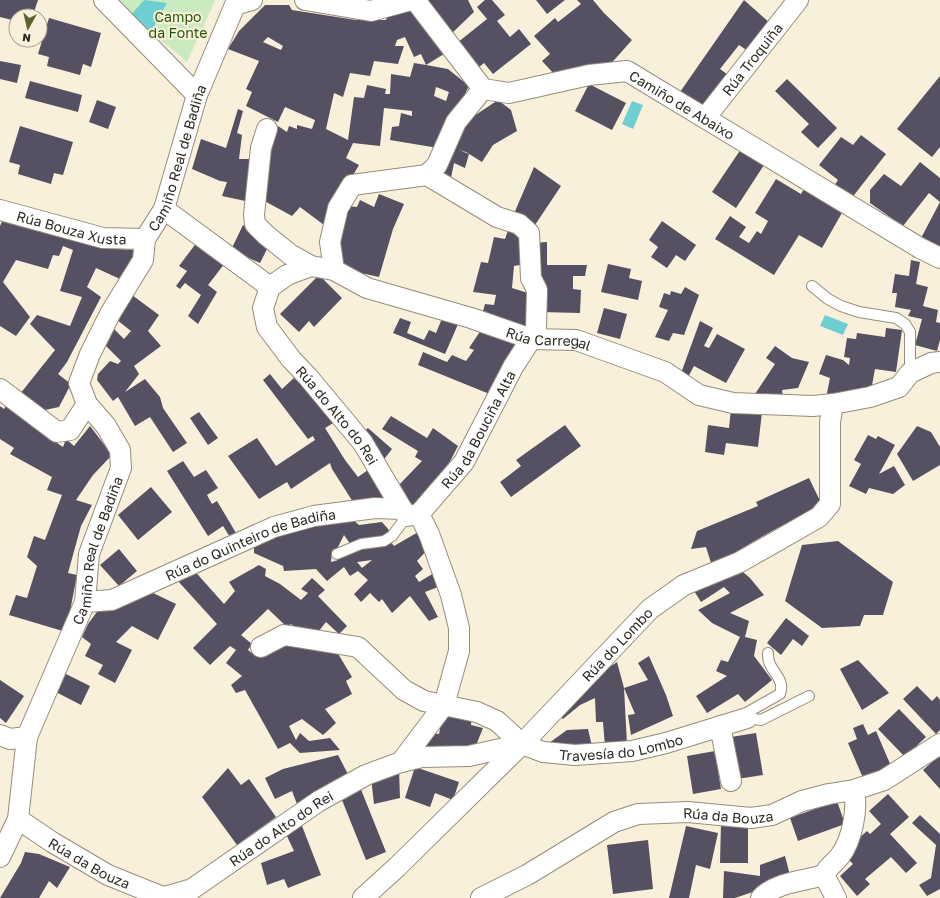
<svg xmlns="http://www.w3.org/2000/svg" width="940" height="898" font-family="'Golos Text',sans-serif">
	<rect width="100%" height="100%" fill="#f9f0dc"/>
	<path fill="#caeac0" d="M116,0H215V1L187,62L126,11Z"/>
	<path fill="#6eced2" d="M144,0L167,3L151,32L131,15Z
		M632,101L643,105L633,129L622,124Z
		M825,315L848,324L843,335L820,326Z"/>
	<path fill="#555162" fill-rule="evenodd" d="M0,0H38L33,15L25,12L24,16H16V21L0,17Z
		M429,0H468L474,12L450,35L427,1Z
		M485,0H492L505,15L497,21L510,37L519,29L531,44L493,74L484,63L478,68L457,43L487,19L477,7Z
		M536,0H565L547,14Z
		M577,0H593L604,13L632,40L608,67L555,75L542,61L550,54L534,36L555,18L558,22L581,4Z
		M744,0L771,24L748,51L739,45L720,69L731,77L708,110L680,92Z
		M265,5H289L292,10L356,20H386L388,14L415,9L444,54L426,65L421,54L414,57L405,37L397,40L395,46H404L398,64L374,61L370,76L350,73L343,97L334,93L326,129L348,140L354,97L364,98L367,85L386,89L385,94H390L391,74L410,77L414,63L426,65L448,69L469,86L438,148L390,140L392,127L399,126L401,113L412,116V111L384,108L380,146L353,143L346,158L359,165L324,225L300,207L292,216L259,198L266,159L278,126L287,132L289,126L297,129V125L312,129L315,120L285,107L278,122L246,106L252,92L246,89L259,61L228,49L239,31ZM268,37L283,46L281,50L263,42ZM436,87L449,92L446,101L434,96Z
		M49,18L101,33L91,67L83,64L80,75L47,66L49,57L38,54Z
		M0,61L21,65L17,83L0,79Z
		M940,76V147L932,157L897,129Z
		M787,79L837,128L818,148L801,132L809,124L775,91Z
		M30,81L82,95L78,112L25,98Z
		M589,84L626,103L612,130L575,111Z
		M97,100L116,107L108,129L89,122Z
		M498,100L511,110L517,131L493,145L482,162L466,152L459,150L469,154L465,168L454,163L451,178L446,176L442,169L461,121L477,114Z
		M238,109L243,111L237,133L242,135L239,159H251L250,202L222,196L227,182L220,181L192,169L201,139L226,148Z
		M20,126L73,142L63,175L54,173L51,184L18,174L20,165L9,162Z
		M861,135L886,154L851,199L834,186L838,180L819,165L841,137L853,145Z
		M741,149L764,165L736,208L712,192Z
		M920,162L940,178V251L920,240L940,202L929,193L903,226L870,203V190L884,174L901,186Z
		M534,167L561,186L533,228L513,216Z
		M776,179L801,194L804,189L843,211L822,248L799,235L774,275L715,239L730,216L746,227L739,237L749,243L757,231L761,234L768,221L755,213Z
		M379,194L404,204L393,229L379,277L352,271L341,264V219L345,206L357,207L360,200L374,207Z
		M4,217L35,225L33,230L76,241L103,248L134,250L133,258L120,279L96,268L87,287L101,297L67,362L58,374L71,384L59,407L45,410L20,394L55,350L30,324L37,315L70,326L82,297L60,291L73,250L63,246L59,256L53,255L48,269L16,260L3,282L30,317L16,336L0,326V226Z
		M662,221L696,245L685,261L676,255L667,268L651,257L658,247L649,240Z
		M243,225L269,245L260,263L231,250Z
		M510,225L523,233L525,264L514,266L512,288L531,294L529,327L522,333L481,318L485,304L494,305L496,295L473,292L481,262L488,263L494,237L505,239Z
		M197,242L225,263L208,285L217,292L198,324L188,316L201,295L185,283L180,289L176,286L187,271L179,266Z
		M547,242V265H587L585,276H573V289L581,290L580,313L541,312L535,243Z
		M911,260L920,262L916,284L928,287L923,306L938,310L936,322L940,323V340L937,351L915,345L922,319L908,316L911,310L895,307L897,293H892L895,274L909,276Z
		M608,264L631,269L629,278L642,281L638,300L601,292Z
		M319,275L342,298L314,327L309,321L299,332L280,314Z
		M685,287L699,295L684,335L673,333L669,341L655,337L668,310L659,307L664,293L670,295L671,291L681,294Z
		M132,295L159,315L148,331L161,346L134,366L139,374L125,392L145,379L160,397L163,408L187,443L173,452L150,417L135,426L118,397L113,401L97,380L98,374L110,361L118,364L121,361L104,344L113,328L124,339L131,331L117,320Z
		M604,308L627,314L620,339L597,333Z
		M443,316L459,322L445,354L393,333L400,318L411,322L407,333L424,340L429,330L436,333Z
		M700,321L713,328L704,346L709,348L717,334L745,349L726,383L694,366L687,379L680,376Z
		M483,327L517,342L492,395L418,365L423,352L447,362L452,355L466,361L474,350L469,348Z
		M886,328L902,330L896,372L875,369L871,391L826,398L830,378L819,374L826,355L843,360L849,365L850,358L844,357L847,338L856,339L857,333L885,337Z
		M775,346L792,358L809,362L798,388L782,390L783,396L753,397L775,364L766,358Z
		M270,374L282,389L295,377L335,422L325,428L345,460L358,477L368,470L384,499L353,502L332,469L330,463L291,489L287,482L259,499L228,456L257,438L276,466L315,440L313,436L308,439L263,380Z
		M8,403L32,422L31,426L63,447L66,439L74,446L90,426L112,455L93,475L76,500L92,505L81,526L68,573L77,575L66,632L9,615L16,595L27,598L37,566L27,557L34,536L45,540L62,495L47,490L52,477L10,454L14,448L0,439V406L4,409Z
		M731,409L762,412L758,447L726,443L724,455L705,452L708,425L729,428Z
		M199,412L218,438L208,445L190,418Z
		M391,416L427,438L433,428L458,446L445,471L410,508L396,488L422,461L415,457L418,451L382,429Z
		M565,425L581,446L511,497L500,482L521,466L516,460Z
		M917,426L931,432L940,447V465L913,481L897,454Z
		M368,428L392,449L382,462L362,433Z
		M868,435L876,439L878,436L895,445L879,474L894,466L905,485L893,494L869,488L866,494L849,486L861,464L854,460Z
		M183,461L194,477L206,470L218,488L207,495L212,504L217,501L236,533L230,537L223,526L208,536L167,471Z
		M809,478L822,505L770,532L712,566L706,547L691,549L697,531L758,506L756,502Z
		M151,487L172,512L138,540L118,515Z
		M352,519L359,525L382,522L389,530L383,538L351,545L344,535L337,549L332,550L331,562L338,560L341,554L371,546H386L391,542L394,546L420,531L428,549L417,561L423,569L415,576L419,582L434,573L438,587L425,592L438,617L429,621L410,596L392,613L382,599L379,602L370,593L361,602L354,594L368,580L358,571L350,576L344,567L327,581L316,569L284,571L283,566L254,553V541L294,529L339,523ZM372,560L362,568L357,562Z
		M838,541L893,582L883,615H864L860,626L822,628L785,601L802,545Z
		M119,549L137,571L119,586L100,565Z
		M259,565L266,569L265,576L280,584L301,600L308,593L301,589L312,578L325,590L318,596L347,626L339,634L326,622L318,632H300L291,624L287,627L268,609L241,635L252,644L248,650L257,657L290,641L337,652L352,677L346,681L352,694L325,709L336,723L323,735L302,719L289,726L296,740L300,733L309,741L330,738L340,750L300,753L290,743L278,749L245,690L236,693L231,685L242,676L226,663L236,650L230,646L210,665L193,648L217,624L177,580L191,567L224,604L235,591L229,582Z
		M737,567L750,578L764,595L730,613L749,621L745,637L757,640L754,656L772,680L745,702L738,694L707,713L696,696L727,676L716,671L721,660L728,662L740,637L712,623L698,610L730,593L724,587L701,602L691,586Z
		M149,591L176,604L158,640L132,626L116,642L132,650L115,683L98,674L103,665L85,656L91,644L82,637L88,624L102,605Z
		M786,618L809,636L802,646L793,639L781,655L767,643Z
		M649,656L666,695L673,716L631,735L628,715L635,714L624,688L627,744L605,747L603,722H596L595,698L580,705L563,719L558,714L602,672L617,662L624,688L648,680L638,663Z
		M858,660L889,693L862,710L840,669Z
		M64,673L90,686L81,705L54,691Z
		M0,680L24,696L6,723L0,718Z
		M917,686L932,701L937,696L940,700V730L936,734L903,699Z
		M899,709L926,737L905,757L878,729Z
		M443,714L472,715L471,725L483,728L475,748L423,752L429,733L439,734Z
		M863,724L868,735L876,731L891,766L863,778L848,743L857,739L853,728Z
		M588,729L592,746L550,749L549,743L567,730Z
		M756,733L763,775L737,779L731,737Z
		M715,751L721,789L693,794L687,756Z
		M338,755L350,778L297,804L292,791L275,799L265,778L283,769Z
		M940,755V789L923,770Z
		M415,767L459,782L453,800L435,793L430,807L405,798Z
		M228,768L241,785L249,779L276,817L237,845L202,797Z
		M399,769L400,798L374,804L371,778Z
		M360,787L386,852L366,860L340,795Z
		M888,794L909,817L890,834L917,863L906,873L891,857L865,879L870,884L857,896L840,876L853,864L845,856L850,846L867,831L870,834L881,824L869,811Z
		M837,801L845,824L798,841L790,818Z
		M920,815L940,834V889L927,896L919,885L931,878L936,845L912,823Z
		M721,823L748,824V863H720Z
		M302,826L321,875L288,888L284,879L267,885L261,863L294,851L286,834Z
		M686,826L718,833L710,869L696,865L689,898H669Z
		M648,840L653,889L613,894L607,845Z
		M25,852L39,854L70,867L57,888L49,881L39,898H0L21,863Z
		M785,856L791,879L735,898H723L724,871L760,876V865Z"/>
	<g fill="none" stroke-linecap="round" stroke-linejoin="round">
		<defs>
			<path id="service" d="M812,286L828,299L841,306L859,312L896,318L905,324L910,332V373
				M337,554L361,544L384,541L392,536L407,516
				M768,653C767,672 786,676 780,694L748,712L747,718L761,720L809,696"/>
			<g id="minor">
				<path d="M104,0L197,95"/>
				<path d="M305,0L371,11L411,0"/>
				<path id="s1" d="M415,0L483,89L509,93L589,75L627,71L920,248L940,258"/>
				<path id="s2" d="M706,117L798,0"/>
				<path id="s3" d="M267,129L261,148L254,215L255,224L266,235L291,255L311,266L334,270L367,288L471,318L531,339L576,340L665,372L699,395L733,403L813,406L833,404L870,397L899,387L910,373L931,363L940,362"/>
				<path d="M164,209L270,287"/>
				<path id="s4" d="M0,210L103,238L145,239"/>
				<path id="s5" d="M311,266L287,275L270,287L263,308L267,327L291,359L308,377L363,443L402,509"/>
				<path d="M334,270L330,242L338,208L352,185L427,175L437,165L456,122L483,89"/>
				<path d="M0,389L57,432L70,430L87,404"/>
				<path id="s6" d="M419,514L464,462L513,367L531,339L536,328L537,290L531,278L529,233L519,224L497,217L427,175"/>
				<path id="s7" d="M85,602L112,600L274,527L314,516L375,508L402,509L407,516L419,514"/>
				<path id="s8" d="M261,647L284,635L358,647L404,690L424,701L477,712L497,721L522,744L543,752L575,755L632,751L666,743L747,718"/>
				<path d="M720,726L731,781"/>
				<path d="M0,735L10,739L27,737"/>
				<path d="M401,762L422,757L469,756L522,744"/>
				<path id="s9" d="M18,819L52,842L108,875L165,898"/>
				<path id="s10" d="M0,857L18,819L27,737L85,602L89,554L121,468L120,450L106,426L87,404L79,383L90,354L111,312L143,260L145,239L164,209L197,95L235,5L252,0"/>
				<path id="s11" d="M164,897L192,889L319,801L366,775L401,762L444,705L459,651V628L451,595L429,534L419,514"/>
				<path id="s12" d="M363,898L397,867L522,744L650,609L684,585L740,562L819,517L830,504V422L833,404"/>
				<path id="s13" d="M481,898L527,875L614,822L638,814L688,812L751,818L772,815L802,801L829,794L854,790L884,780L940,744"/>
				<path d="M761,898C776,882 804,881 824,875"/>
				<path d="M836,898L824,875C828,866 834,864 840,856C852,840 858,810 854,790"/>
			</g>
		</defs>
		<use href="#service" stroke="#958c7a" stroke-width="12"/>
		<use href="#minor" stroke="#958c7a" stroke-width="22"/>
		<use href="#service" stroke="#fff" stroke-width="10"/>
		<use href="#minor" stroke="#fff" stroke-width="20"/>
	</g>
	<g text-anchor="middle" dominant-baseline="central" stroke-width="4" stroke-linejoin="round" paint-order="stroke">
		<g font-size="14" fill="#235909" stroke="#f9f0dc">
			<text x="178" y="16">Campo<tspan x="178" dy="16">da Fonte</tspan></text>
		</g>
		<g font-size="14" fill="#2e2a23" stroke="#f9f0dc">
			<text stroke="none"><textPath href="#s2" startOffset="74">Rúa Troquiña</textPath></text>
			<text stroke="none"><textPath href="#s1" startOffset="323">Camiño de Abaixo</textPath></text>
			<text stroke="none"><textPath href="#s10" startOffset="757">Camiño Real de Badiña</textPath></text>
			<text stroke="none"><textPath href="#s4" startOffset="74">Rúa Bouza Xusta</textPath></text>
			<text stroke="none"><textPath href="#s3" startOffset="417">Rúa Carregal</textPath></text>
			<text stroke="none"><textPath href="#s5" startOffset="201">Rúa do Alto do Rei</textPath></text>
			<text stroke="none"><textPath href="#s6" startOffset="104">Rúa da Bouciña Alta</textPath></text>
			<text stroke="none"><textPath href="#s7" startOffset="177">Rúa do Quinteiro de Badiña</textPath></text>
			<text stroke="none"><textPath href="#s10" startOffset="325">Camiño Real de Badiña</textPath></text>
			<text stroke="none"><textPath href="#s12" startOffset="359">Rúa do Lombo</textPath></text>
			<text stroke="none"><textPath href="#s8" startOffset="398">Travesía do Lombo</textPath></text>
			<text stroke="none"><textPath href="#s13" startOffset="269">Rúa da Bouza</textPath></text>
			<text stroke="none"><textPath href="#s11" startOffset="137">Rúa do Alto do Rei</textPath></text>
			<text stroke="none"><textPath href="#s9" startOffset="84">Rúa da Bouza</textPath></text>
		</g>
	</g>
	<g transform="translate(28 28) rotate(188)"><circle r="19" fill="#f9f0dc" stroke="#a8a192"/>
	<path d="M0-3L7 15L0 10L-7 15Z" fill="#5f622f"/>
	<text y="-6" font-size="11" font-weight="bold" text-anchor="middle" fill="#2e2a23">N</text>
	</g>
</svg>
